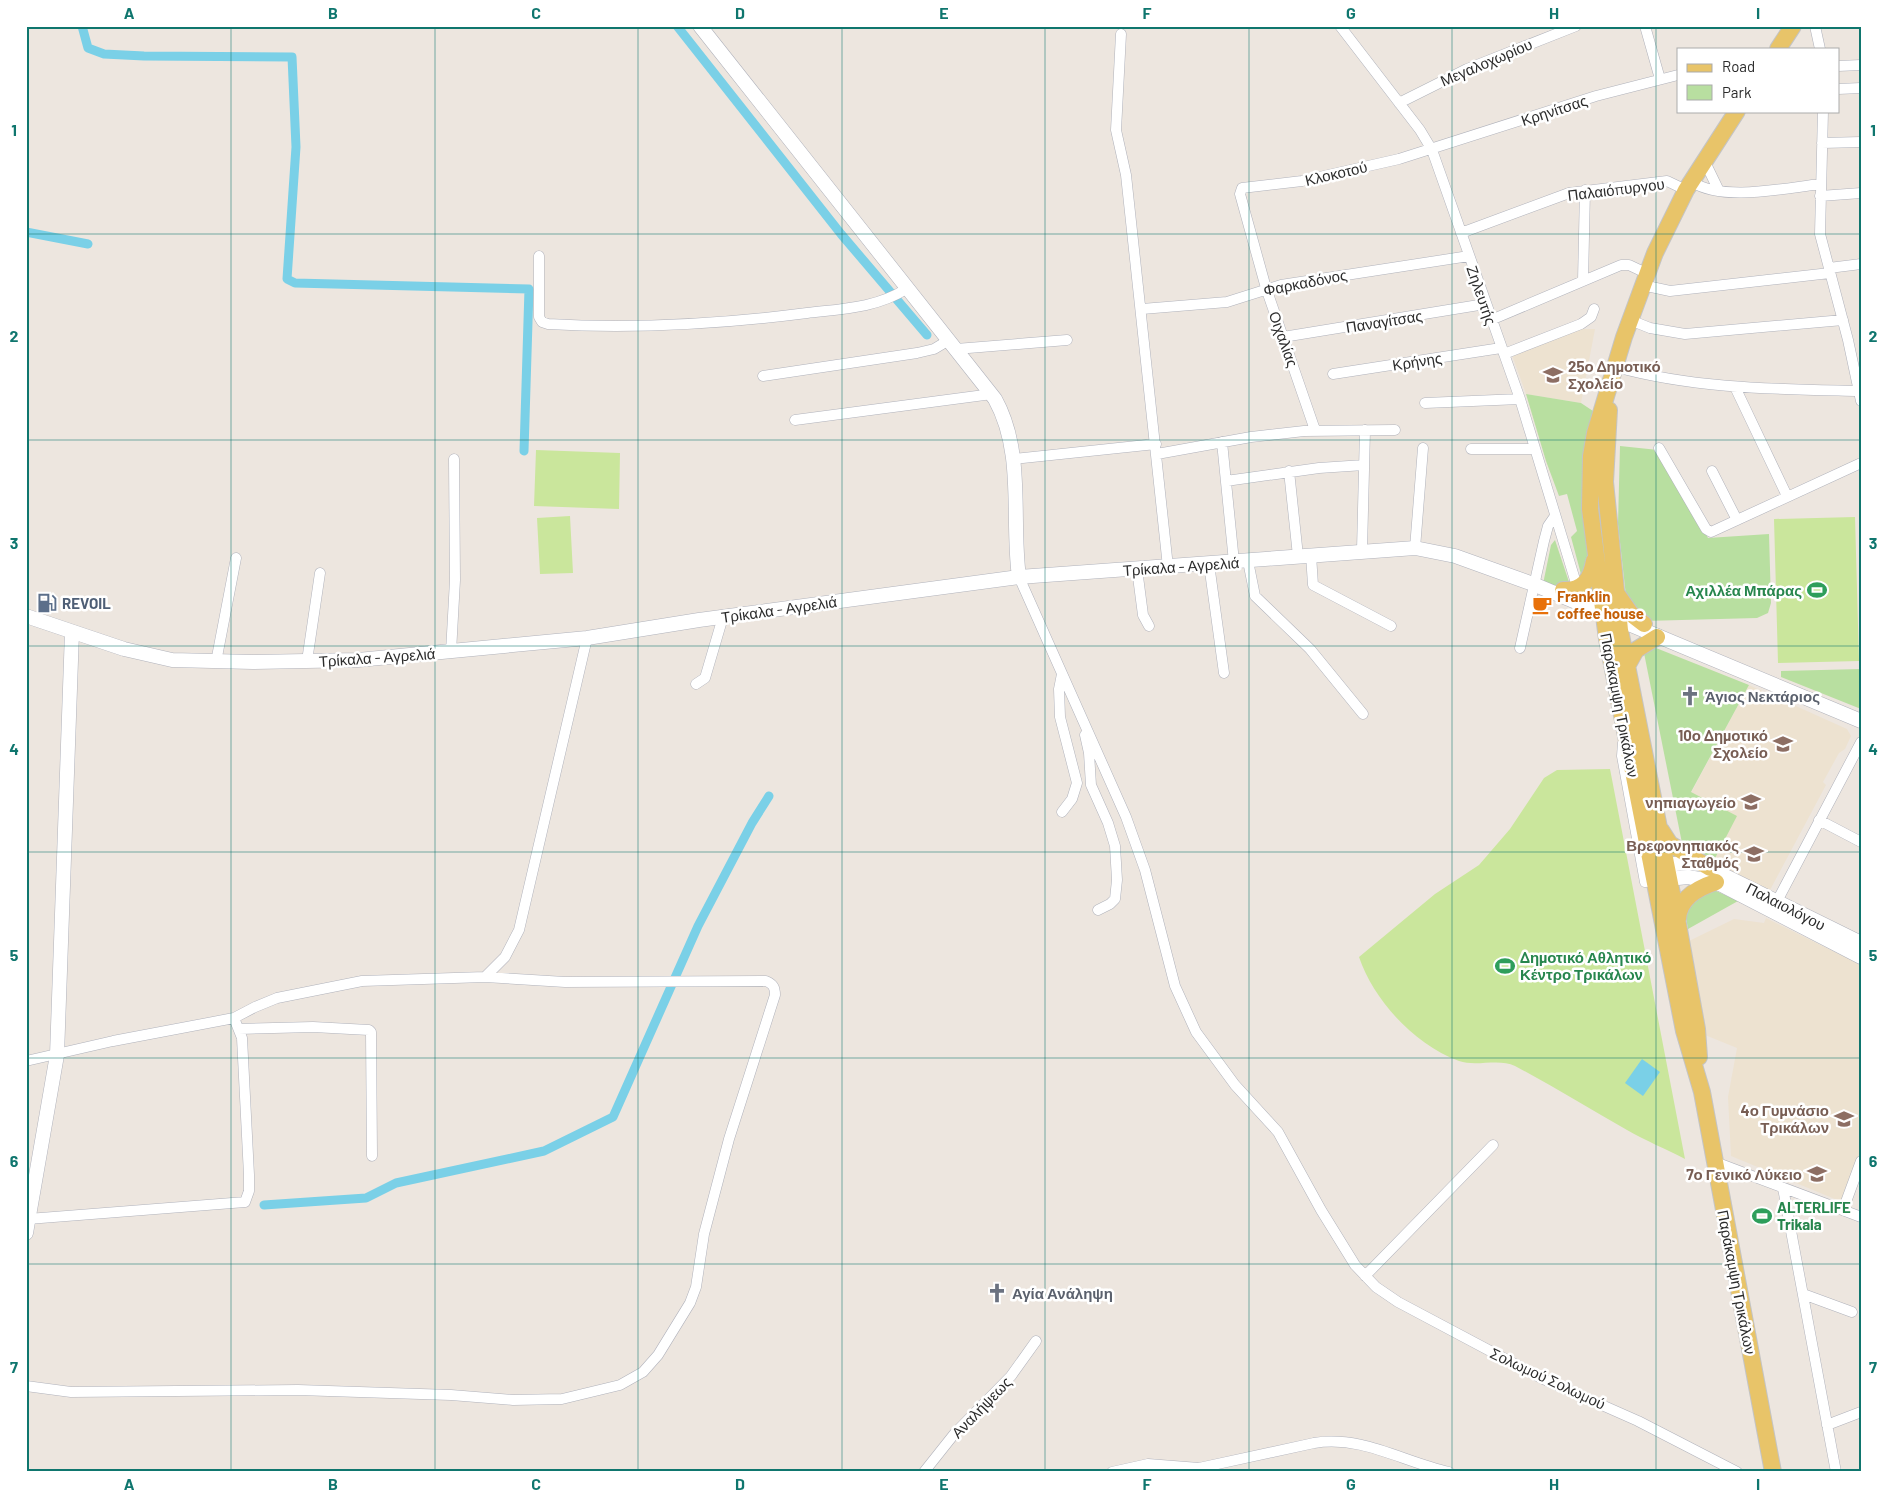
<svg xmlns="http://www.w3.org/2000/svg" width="1887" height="1498" font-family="Barlow,sans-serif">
	<rect width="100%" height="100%" fill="#ede6df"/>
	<path fill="#ede2d0" d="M1580,329H1595L1581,403L1526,394L1512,355Z
		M1749,685L1847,729L1851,736L1845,749L1839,753L1823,782L1826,785L1770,890L1713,862L1691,793Z
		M1766,918L1861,965V1150L1842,1202L1731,1156L1728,1097L1737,1048L1705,1035L1687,942L1734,919L1764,923Z"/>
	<path fill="#b8dfa0" d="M1526,394L1581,403L1596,413L1593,564L1582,578L1571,537L1577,531L1567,494L1559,496L1546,461Z
		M1620,446L1658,450L1708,538L1769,534L1771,603L1768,613L1757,618L1644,621L1626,596L1618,524Z
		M1555,540L1570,585L1567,589L1543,584L1551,545Z
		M1656,648L1749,685L1691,792L1737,816L1713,862L1683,848L1644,653Z
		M1861,669V709L1781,677V671Z
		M1714,890L1738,901L1688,929L1686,917L1688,903Z"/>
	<path fill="#cae69c" d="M536,450L620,453L619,509L534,506Z
		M570,516L573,573L540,574L537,518Z
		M1855,517L1859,661L1778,663L1774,519Z
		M1610,769L1685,1159C1666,1149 1646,1141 1627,1130C1590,1109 1553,1086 1515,1066C1499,1058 1476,1067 1459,1061C1415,1045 1374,1001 1359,957L1435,894L1479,865L1510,829L1544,778L1557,770Z"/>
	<path fill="#7ad0e7" d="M1642,1059L1660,1072L1643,1096L1625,1083Z"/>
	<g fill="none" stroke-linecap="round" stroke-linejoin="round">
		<path stroke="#7ad0e7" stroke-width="9" d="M82,26L88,48L104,54L144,56L292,57L296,147L287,279L295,283L529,289L524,451
			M677,26L841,234L927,335
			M26,232L88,244
			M264,1205L366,1198L396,1183L544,1151L613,1117L698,926L752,823L769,796"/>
		<defs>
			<path id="street" d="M1340,26L1420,130L1432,150L1520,399L1579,593
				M1645,26L1660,79
				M1815,26L1820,49
				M1121,34L1116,130L1126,175L1168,567
				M1838,66L1861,65
				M1838,89L1861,88
				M1399,103L1467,69L1576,26
				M1823,111L1820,234L1848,340L1861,401
				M1822,143L1861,142
				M1704,160L1719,191
				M1692,182C1724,202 1784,188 1821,184
				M1820,196L1861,193
				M1461,233L1569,193L1667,181L1686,190
				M539,256V317L542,322L548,324C634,329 721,324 807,313C840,309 877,308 906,289
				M1829,268L1861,264
				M1583,281L1585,190
				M1642,285L1670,291L1830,273
				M1142,309L1227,302L1281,285L1469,256
				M1491,320L1621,265H1629L1646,273
				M1630,320L1650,328L1685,334L1843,320
				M1283,337L1485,304
				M956,349L1067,340
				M1504,354L1581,324L1591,317L1594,309
				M1616,367C1695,389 1778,389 1859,391
				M1333,374L1501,348
				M763,376L917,353L934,349L949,340
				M1735,387L1787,496
				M1425,403L1520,399
				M795,420L992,394
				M1315,430L1266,288L1240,194L1242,188L1302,181L1399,159L1596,96L1678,75
				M1222,442L1234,562
				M1659,448L1706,529L1711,532L1861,463
				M1471,449H1534
				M1157,454L1251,437L1304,431L1395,430
				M1013,459L1156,444
				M1289,471L1298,556
				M1712,471L1737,520
				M1226,481L1319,468L1364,465
				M1415,548L1423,448
				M1362,550L1365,430
				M1311,555L1313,585L1391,626
				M1248,561L1255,596L1310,649L1363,714
				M1209,564L1224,673
				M1137,569L1143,615L1149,626
				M1019,577L1126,817L1145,870L1175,986L1196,1032L1235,1085L1278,1132L1321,1210L1355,1265L1376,1287L1398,1302L1543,1379L1638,1421L1737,1472
				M1520,648L1544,541L1548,526L1555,516
				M451,652L455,580L454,459
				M307,661L320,573
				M216,662L236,558
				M1062,674L1059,689L1060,717L1077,783L1072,799L1062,812
				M696,684L705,678L723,617
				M1085,735L1089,753L1091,785L1108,823L1115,846L1117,880L1115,899L1110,904L1098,910
				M1623,743L1622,756L1645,882L1655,881
				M1819,820L1861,842
				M1774,907L1861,742
				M485,977L505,957L519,930L587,638
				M239,1029L313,1027L369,1030L371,1032L372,1156
				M26,1061L113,1041L234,1018
				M1715,1162L1861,1217
				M1783,1188L1836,1472
				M1843,1210L1861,1161
				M1365,1276L1493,1145
				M1803,1294L1852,1312
				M26,1386L71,1392L298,1390L451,1395L513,1400L562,1399L620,1385L643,1372L658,1355L690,1303L696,1287L704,1234L729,1139L775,995C775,987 773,984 766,981L565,982L485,977L362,981L277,998L255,1007L234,1018L242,1038L249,1175V1191L245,1202L28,1219
				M1827,1425L1861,1412
				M924,1472L955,1433L1011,1376L1036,1341
				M1112,1472L1148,1464L1199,1468L1314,1443C1362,1435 1403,1462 1449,1472"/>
			<path id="secondary" d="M700,26L995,399C1025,453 1011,519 1019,577
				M26,616L124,649L172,660L253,662L358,660L587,638L699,620L1019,577L1415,548L1455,556L1533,584L1861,721
				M1656,867L1688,862L1701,864L1861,943
				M1658,880L1688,877L1716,882L1861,957
				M26,1233L57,1055L72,632"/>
			<path id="primary" d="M1778,49L1793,26
				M1737,111L1686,190L1655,253L1624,337L1595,433L1591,456L1590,509L1607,639L1684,1031L1702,1092L1773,1472
				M1609,410L1605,482L1620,630L1678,924L1697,1029L1699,1057
				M1563,590C1583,591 1591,579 1594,561
				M1617,594L1631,614L1644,624
				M1626,668L1636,650L1657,637
				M1661,830L1670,844L1710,868
				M1678,919C1679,898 1697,888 1716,882"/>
		</defs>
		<use href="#street" stroke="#b0b2bb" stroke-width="11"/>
		<use href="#secondary" stroke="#b0b2bb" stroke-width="15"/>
		<use href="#primary" stroke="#c4c4c4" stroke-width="18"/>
		<use href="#street" stroke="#fff" stroke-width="10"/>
		<use href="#secondary" stroke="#fff" stroke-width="14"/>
		<use href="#primary" stroke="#e8c469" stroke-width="16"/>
	</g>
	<path fill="none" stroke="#0f766e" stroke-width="1" stroke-opacity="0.55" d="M231,26V1472M435,26V1472M638,26V1472M842,26V1472M1045,26V1472M1249,26V1472M1452,26V1472M1656,26V1472M26,234H1861M26,440H1861M26,646H1861M26,852H1861M26,1058H1861M26,1264H1861"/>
	<defs>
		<symbol id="school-bare" viewBox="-9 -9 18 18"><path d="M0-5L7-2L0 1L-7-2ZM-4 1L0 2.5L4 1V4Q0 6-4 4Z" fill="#8d6e63" stroke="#fff" stroke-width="2.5" paint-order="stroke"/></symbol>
		<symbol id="stadium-bare" viewBox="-9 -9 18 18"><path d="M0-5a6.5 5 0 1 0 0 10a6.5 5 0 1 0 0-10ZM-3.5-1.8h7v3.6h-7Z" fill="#2e9e5b" stroke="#fff" stroke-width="2.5" paint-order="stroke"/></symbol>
		<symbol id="fuel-bare" viewBox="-9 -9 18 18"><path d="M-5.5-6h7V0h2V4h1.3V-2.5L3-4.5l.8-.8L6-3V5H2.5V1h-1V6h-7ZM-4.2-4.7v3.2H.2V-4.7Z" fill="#5c6f8a" stroke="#fff" stroke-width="2.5" paint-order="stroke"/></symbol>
		<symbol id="cafe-bare" viewBox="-9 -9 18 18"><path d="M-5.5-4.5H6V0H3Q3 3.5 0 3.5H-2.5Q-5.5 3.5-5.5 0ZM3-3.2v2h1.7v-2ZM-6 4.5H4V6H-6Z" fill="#e8710a" stroke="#fff" stroke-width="2.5" paint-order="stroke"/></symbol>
		<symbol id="church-bare" viewBox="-9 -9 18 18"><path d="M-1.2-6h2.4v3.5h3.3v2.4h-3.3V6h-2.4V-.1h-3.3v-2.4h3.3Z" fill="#6b7280" stroke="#fff" stroke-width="2.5" paint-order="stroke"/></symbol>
	</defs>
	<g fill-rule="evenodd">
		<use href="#school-bare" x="1539" y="361" width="28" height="28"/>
		<use href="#stadium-bare" x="1803" y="576" width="28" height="28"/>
		<use href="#fuel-bare" x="33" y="589" width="28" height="28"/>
		<use href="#cafe-bare" x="1528" y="591" width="28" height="28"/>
		<use href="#church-bare" x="1676" y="682" width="28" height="28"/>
		<use href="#school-bare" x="1769" y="730" width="28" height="28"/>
		<use href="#school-bare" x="1737" y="788" width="28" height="28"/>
		<use href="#school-bare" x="1740" y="840" width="28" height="28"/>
		<use href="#stadium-bare" x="1491" y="952" width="28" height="28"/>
		<use href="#school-bare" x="1830" y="1105" width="28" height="28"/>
		<use href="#school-bare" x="1803" y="1160" width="28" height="28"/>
		<use href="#stadium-bare" x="1748" y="1202" width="28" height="28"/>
		<use href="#church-bare" x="983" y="1279" width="28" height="28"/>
	</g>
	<g text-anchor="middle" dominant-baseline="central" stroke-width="5" stroke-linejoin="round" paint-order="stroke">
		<g font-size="15" fill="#2c2c2c" stroke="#fff">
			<text transform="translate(1486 62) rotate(-23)">Μεγαλοχωρίου</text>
			<text transform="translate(1554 110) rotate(-18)">Κρηνίτσας</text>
			<text transform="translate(1336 173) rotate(-13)">Κλοκοτού</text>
			<text transform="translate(1616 189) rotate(-7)">Παλαιόπυργου</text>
			<text transform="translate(1305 282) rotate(-11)">Φαρκαδόνος</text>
			<text transform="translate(1482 295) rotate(71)">Ζηλευτής</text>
			<text transform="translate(1384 321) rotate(-9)">Παναγίτσας</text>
			<text transform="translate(1284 339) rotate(70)">Οιχαλίας</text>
			<text transform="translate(1417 361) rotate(-9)">Κρήνης</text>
			<text transform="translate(1181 566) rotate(-4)">Τρίκαλα - Αγρελιά</text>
			<text transform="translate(779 609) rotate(-8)">Τρίκαλα - Αγρελιά</text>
			<text transform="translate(377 657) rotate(-4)">Τρίκαλα - Αγρελιά</text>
			<text transform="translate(1620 705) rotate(79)">Παράκαμψη Τρικάλων</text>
			<text transform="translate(1786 906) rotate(27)">Παλαιολόγου</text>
			<text transform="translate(1737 1282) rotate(79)">Παράκαμψη Τρικάλων</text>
			<text transform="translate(1548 1378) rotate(25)">Σολωμού Σολωμού</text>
			<text transform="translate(981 1407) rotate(-46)">Αναλήψεως</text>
		</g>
		<g font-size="15" font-weight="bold" fill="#785e54" stroke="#fff" text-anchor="end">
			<text x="1568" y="366" text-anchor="start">25ο Δημοτικό<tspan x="1568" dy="17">Σχολείο</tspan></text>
			<text x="1768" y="735">10ο Δημοτικό<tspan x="1768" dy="17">Σχολείο</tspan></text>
			<text x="1736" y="802">νηπιαγωγείο</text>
			<text x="1739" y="845">Βρεφονηπιακός<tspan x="1739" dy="17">Σταθμός</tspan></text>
			<text x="1829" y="1110">4ο Γυμνάσιο<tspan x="1829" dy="17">Τρικάλων</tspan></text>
			<text x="1802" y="1174">7ο Γενικό Λύκειο</text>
		</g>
		<g font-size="15" font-weight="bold" fill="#27864d" stroke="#fff" text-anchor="start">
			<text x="1802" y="590" text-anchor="end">Αχιλλέα Μπάρας</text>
			<text x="1520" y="957">Δημοτικό Αθλητικό<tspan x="1520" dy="17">Κέντρο Τρικάλων</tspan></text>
			<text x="1777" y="1207">ALTERLIFE<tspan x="1777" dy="17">Trikala</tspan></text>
		</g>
		<g font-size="15" font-weight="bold" fill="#c56008" stroke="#fff" text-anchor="start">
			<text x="1557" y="596">Franklin<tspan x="1557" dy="17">coffee house</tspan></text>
		</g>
		<g font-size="15" font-weight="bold" fill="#4e5e75" stroke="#fff" text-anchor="start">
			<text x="62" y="603">REVOIL</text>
		</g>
		<g font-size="15" font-weight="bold" fill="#5b616d" stroke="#fff" text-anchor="start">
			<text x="1705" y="696">Άγιος Νεκτάριος</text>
			<text x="1012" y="1293">Αγία Ανάληψη</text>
		</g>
	</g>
	<rect width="1887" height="1498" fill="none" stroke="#ffffff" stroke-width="55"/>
	<rect x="1677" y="48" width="162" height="65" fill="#ffffff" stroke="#ababab"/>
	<rect x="1687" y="64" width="25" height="8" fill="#e8c469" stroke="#ababab"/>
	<text x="1722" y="72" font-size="15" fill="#2c2c2c">Road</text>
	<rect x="1687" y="85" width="25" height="15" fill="#b8dfa0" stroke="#ababab"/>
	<text x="1722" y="98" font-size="15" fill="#2c2c2c">Park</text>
	<rect x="28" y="28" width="1832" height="1442" fill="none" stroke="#0f766e" stroke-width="2"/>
	<g font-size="16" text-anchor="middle" font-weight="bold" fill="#0f766e">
		<text x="129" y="19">A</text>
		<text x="333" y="19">B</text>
		<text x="536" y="19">C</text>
		<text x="740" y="19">D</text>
		<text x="944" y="19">E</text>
		<text x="1147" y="19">F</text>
		<text x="1351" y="19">G</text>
		<text x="1554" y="19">H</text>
		<text x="1758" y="19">I</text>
		<text x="14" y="136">1</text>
		<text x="1873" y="136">1</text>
		<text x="14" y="342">2</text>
		<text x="1873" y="342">2</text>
		<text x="14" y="549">3</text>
		<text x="1873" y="549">3</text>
		<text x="14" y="755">4</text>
		<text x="1873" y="755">4</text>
		<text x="14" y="961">5</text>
		<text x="1873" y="961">5</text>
		<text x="14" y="1167">6</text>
		<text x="1873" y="1167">6</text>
		<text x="14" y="1373">7</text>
		<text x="1873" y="1373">7</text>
		<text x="129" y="1490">A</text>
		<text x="333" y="1490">B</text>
		<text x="536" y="1490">C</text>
		<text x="740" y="1490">D</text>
		<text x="944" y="1490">E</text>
		<text x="1147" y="1490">F</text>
		<text x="1351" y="1490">G</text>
		<text x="1554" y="1490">H</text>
		<text x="1758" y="1490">I</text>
	</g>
</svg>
